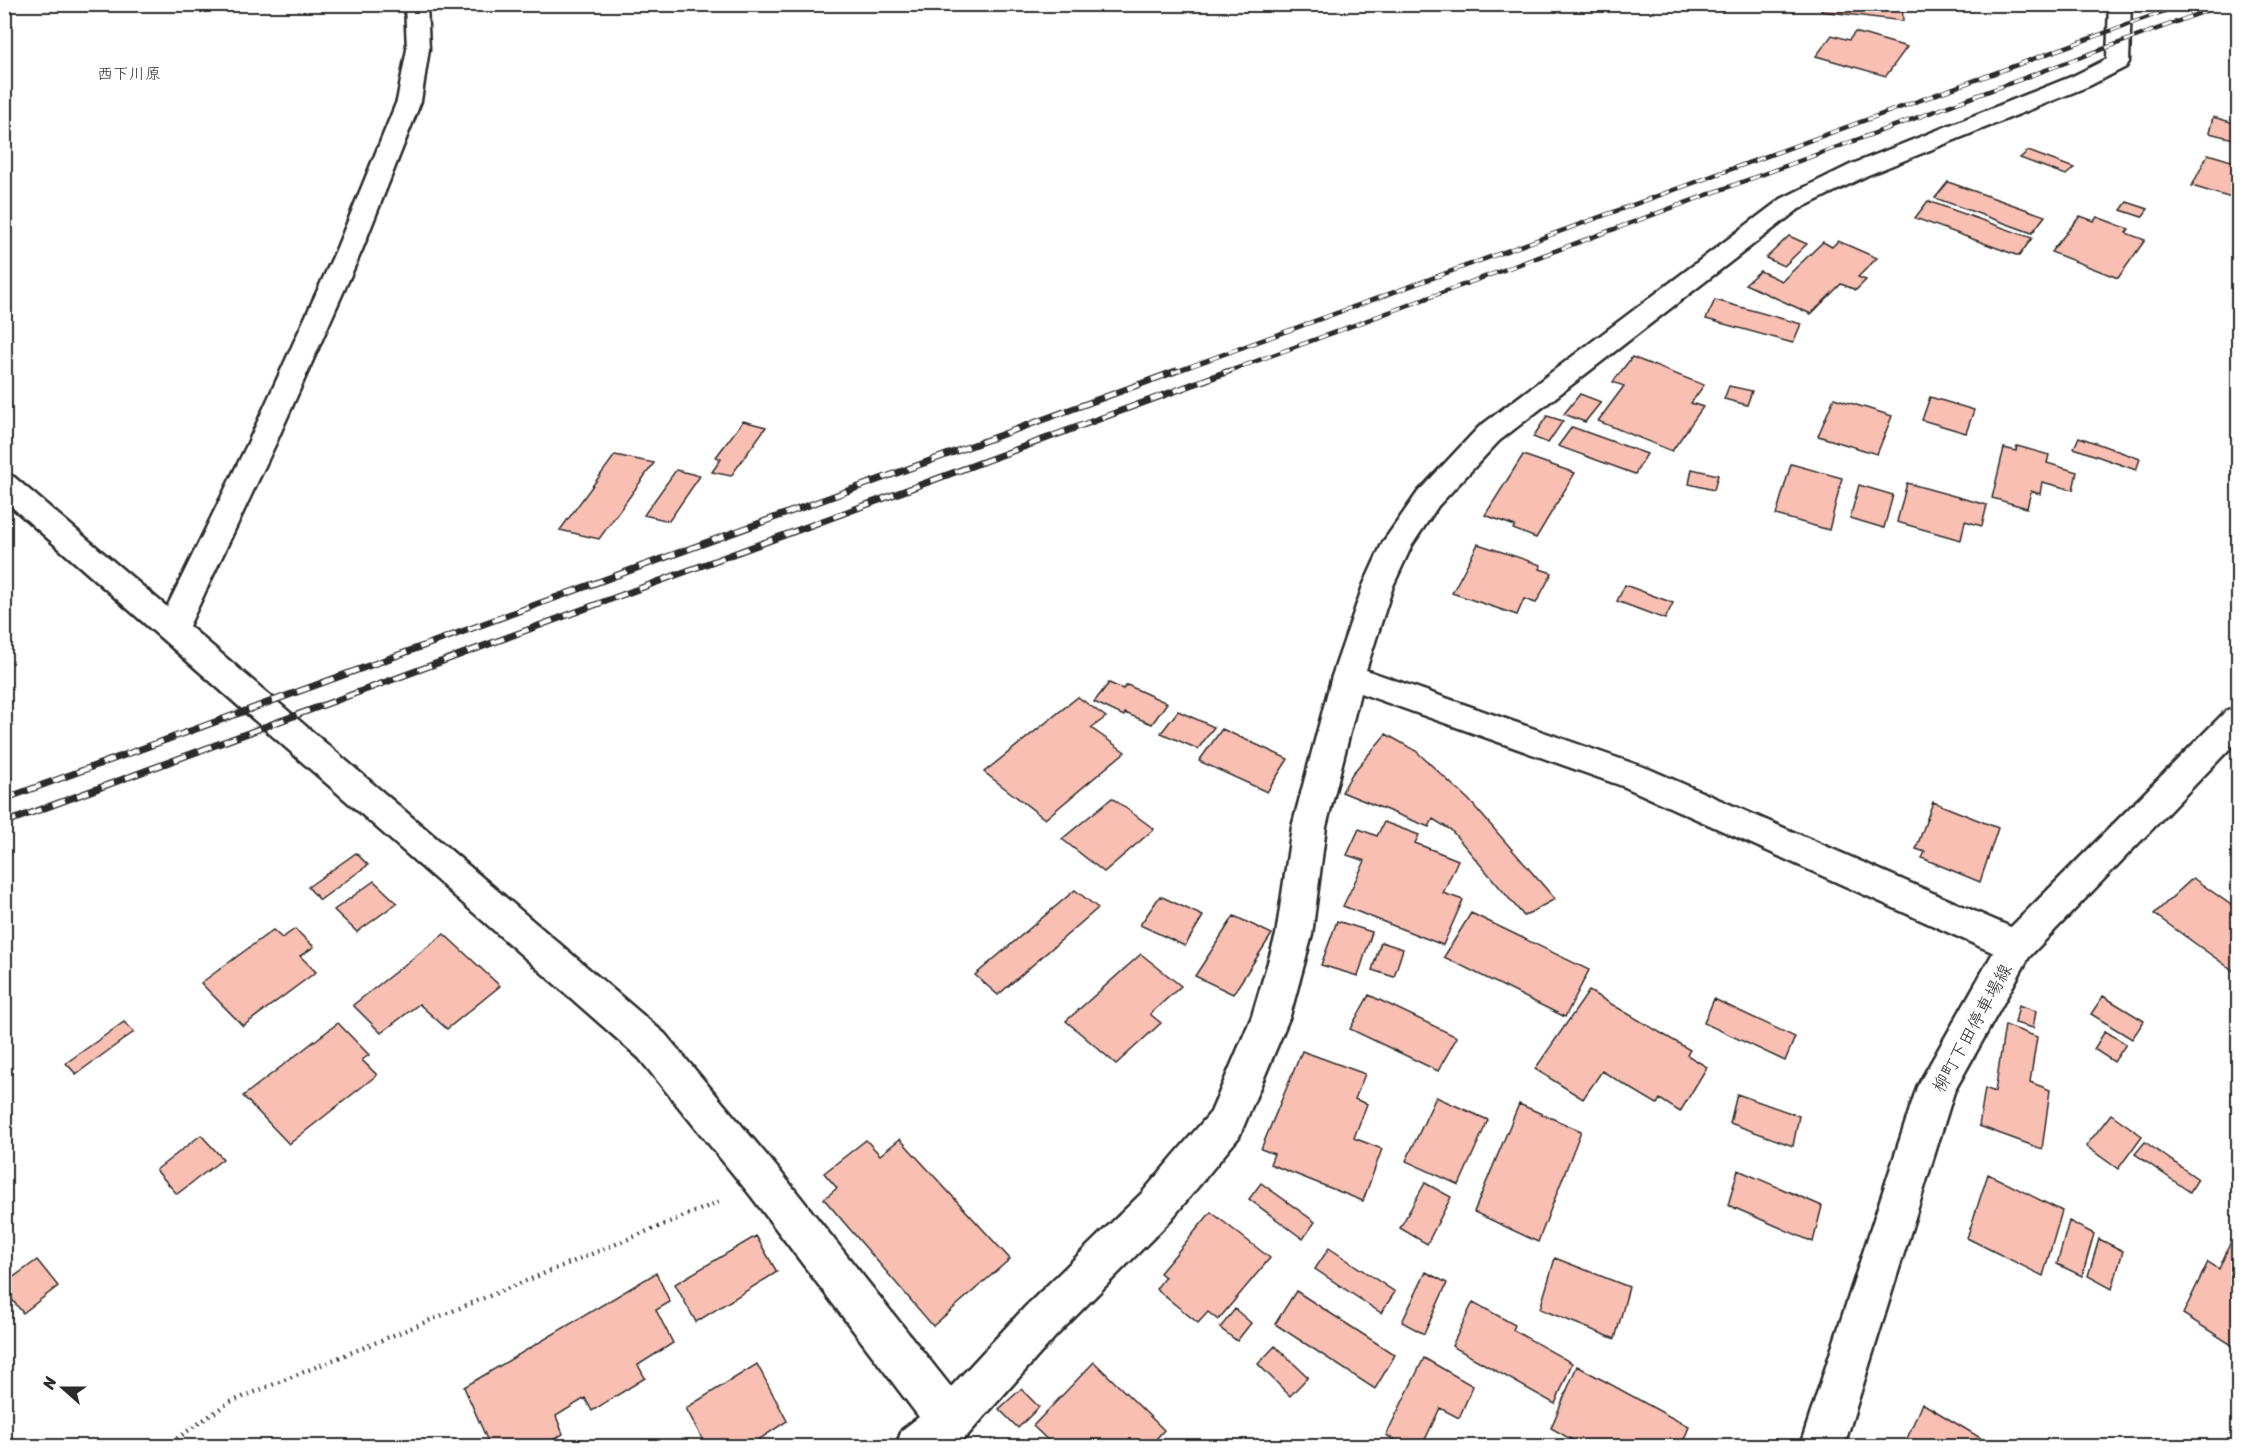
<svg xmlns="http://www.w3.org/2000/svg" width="2243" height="1451" font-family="Sriracha,'Klee One',sans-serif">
	<rect width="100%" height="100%" fill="#fff"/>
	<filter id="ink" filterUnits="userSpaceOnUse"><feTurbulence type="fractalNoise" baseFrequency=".0167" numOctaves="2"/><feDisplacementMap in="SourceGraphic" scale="12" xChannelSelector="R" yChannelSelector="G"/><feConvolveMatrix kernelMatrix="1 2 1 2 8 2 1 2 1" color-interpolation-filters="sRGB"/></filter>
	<g filter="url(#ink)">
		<path fill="#f9bfb3" stroke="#2b2b2b" stroke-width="1.5" d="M1821,4H1902L1903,21L1821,11Z
			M1855,32L1907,47L1886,76L1816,56L1832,35L1849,40Z
			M2213,117L2238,124V140L2209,133Z
			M2028,151L2074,168L2066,175L2020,158Z
			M2208,154L2238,163V200L2192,186Z
			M1948,182L2045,216L2032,233L1935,198Z
			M1928,201L2032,238L2019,256L1915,218Z
			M2127,202L2148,209L2142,217L2121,210Z
			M2080,216L2094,221L2097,217L2129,229L2126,233L2145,240L2118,278L2051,252Z
			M1789,236L1807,244L1784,266L1766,258Z
			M1838,241L1877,258L1858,277L1866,280L1856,290L1841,284L1811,314L1745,284L1760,271L1782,281L1823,242L1832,247Z
			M1715,300L1801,324L1793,343L1706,319Z
			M1632,357L1704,385L1691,403L1703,407L1672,451L1598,421L1624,386L1613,382Z
			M1729,386L1752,391L1747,405L1724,399Z
			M1580,394L1601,402L1585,422L1564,414Z
			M1930,397L1974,410L1966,433L1922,420Z
			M1834,398L1892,416L1877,454L1818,436Z
			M1547,416L1563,421L1548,443L1533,437Z
			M743,421L766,427L731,476L712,472L721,459L716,457Z
			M1572,427L1647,454L1635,474L1558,446Z
			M2079,437L2140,459L2136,470L2074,448Z
			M2017,446L2049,455L2047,463L2077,472L2073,490L2042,482L2040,494L2031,491L2027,508L1992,498L2004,448L2016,451Z
			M615,455L654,463L599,539L560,530Z
			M1523,455L1575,473L1536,538L1513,529L1515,526L1485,515Z
			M1791,464L1842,478L1829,530L1776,515Z
			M1692,469L1718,475L1714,490L1689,484Z
			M676,470L700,476L669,521L644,515Z
			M1907,483L1987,505L1982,526L1965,521L1961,540L1897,522Z
			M1859,485L1893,495L1884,528L1850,518Z
			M1478,544L1541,565L1540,569L1552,573L1536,603L1524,599L1517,615L1452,593Z
			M1625,585L1673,603L1665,619L1617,601Z
			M1109,683L1123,689L1127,685L1167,703L1152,724L1125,713L1124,716L1094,702Z
			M1078,697L1106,717L1091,728L1125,752L1045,819L984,772Z
			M1178,711L1214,727L1198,749L1161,733Z
			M1222,729L1288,759L1267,792L1199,761Z
			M1386,734L1416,751L1469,800L1555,899L1524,916L1451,830L1433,819L1429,827L1342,792L1352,774Z
			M1112,798L1154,829L1104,872L1062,839Z
			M1933,802L1998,828L1980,882L1922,858L1925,852L1916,849Z
			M1384,822L1419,835L1415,843L1458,860L1443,893L1463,900L1443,945L1343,906L1365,861L1347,855L1359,829L1377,836Z
			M356,853L368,865L320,900L308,887Z
			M2193,878L2238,910V974L2154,914Z
			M374,881L397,903L357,932L334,910Z
			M1075,890L1098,908L998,995L975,975Z
			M1160,896L1203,916L1185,946L1140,925Z
			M1471,913L1589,970L1565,1017L1444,957Z
			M1234,916L1272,934L1233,994L1195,976Z
			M1337,921L1372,932L1358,976L1321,965Z
			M295,929L314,947L300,956L316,972L243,1026L201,983L273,930L282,938Z
			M444,934L500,986L447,1029L419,1004L381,1033L353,1005Z
			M1381,942L1403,949L1394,977L1372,970Z
			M1141,954L1181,986L1150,1014L1161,1023L1116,1064L1066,1021Z
			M1589,991L1690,1050L1687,1055L1707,1067L1680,1112L1660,1099L1657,1104L1602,1071L1583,1099L1535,1069Z
			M1369,995L1457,1037L1438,1071L1350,1029Z
			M2103,996L2144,1021L2132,1039L2091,1014Z
			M1714,999L1795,1037L1785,1061L1704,1023Z
			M2019,1005L2036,1011L2033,1028L2015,1023Z
			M124,1022L134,1032L76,1074L66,1063Z
			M338,1023L369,1055L362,1060L377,1075L289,1144L243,1096Z
			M2005,1025L2037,1037L2030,1082L2050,1090L2042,1149L1979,1126L1985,1088L1995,1092Z
			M2105,1031L2126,1044L2114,1062L2094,1049Z
			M1302,1051L1365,1074L1355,1099L1367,1104L1354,1138L1382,1149L1363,1201L1270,1164L1274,1154L1261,1149Z
			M1737,1094L1799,1116L1793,1146L1730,1123Z
			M1436,1097L1488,1120L1459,1185L1406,1161Z
			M1519,1104L1581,1131L1538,1242L1474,1212Z
			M2111,1114L2142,1136L2118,1169L2086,1146Z
			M201,1135L223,1159L177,1194L156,1170Z
			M900,1139L1010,1259L933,1326L824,1199L837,1188L824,1173L866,1140L880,1155Z
			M2145,1142L2198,1179L2190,1192L2135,1154Z
			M1738,1170L1822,1206L1813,1242L1728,1205Z
			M1988,1174L2062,1211L2043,1276L1967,1238Z
			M1261,1183L1315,1222L1303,1239L1249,1199Z
			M1425,1183L1451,1197L1427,1244L1400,1228Z
			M1211,1212L1270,1258L1218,1320L1208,1312L1198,1323L1156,1289L1165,1277L1160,1273Z
			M2069,1221L2094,1234L2082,1276L2057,1264Z
			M2238,1225V1349L2183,1314L2208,1262L2219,1269Z
			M756,1236L777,1272L696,1322L675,1284Z
			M2099,1239L2123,1251L2112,1289L2088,1276Z
			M1329,1248L1395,1292L1381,1313L1315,1269Z
			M1555,1258L1629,1287L1615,1339L1540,1309Z
			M37,1260L58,1286L23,1313L4,1290V1284Z
			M1426,1272L1447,1283L1424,1334L1402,1322Z
			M656,1273L670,1302L656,1310L673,1343L638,1365L645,1378L592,1411L585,1398L556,1416L563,1434L543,1446H490L464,1387Z
			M1296,1291L1395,1355L1375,1389L1275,1324Z
			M1473,1302L1515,1325L1513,1330L1572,1363L1555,1404L1452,1346Z
			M1235,1309L1251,1323L1237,1341L1220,1328Z
			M1275,1346L1308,1377L1290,1396L1258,1364Z
			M1424,1358L1473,1386L1459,1418L1440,1408L1422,1446H1405L1386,1435Z
			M1094,1362L1164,1430L1150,1446H1054L1033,1426Z
			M757,1364L787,1421L749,1446H706L686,1408Z
			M1577,1366L1689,1427L1681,1446H1583L1551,1428Z
			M1021,1389L1039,1407L1018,1428L999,1409Z
			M1922,1403L1994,1446H1904Z"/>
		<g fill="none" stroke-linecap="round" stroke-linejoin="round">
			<defs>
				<path id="minor" d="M405,4H427L429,49L421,101L362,250L275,445L189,626L665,1034L779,1170L951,1387L1025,1307L1141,1194L1211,1112L1252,1016L1276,935L1292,827L1332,676L1363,586L1383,542L1418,492L1479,427L1781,199L1850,165L2073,76L2107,59L2109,4H2131L2129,62L2126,67L2089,86L1868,175L1799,209L1499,441L1438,506L1412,545L1393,586L1366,670L1649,769L2029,935L2034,946L2029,957L2016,961L2003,957L1625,787L1360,693L1326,827L1312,935L1290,1016L1239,1137L1169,1222L1055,1337L966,1437L953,1446H896L902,1430L919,1417L751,1196L639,1058L4,500V474L14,477L167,607L247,445L336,250L397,101L407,49Z"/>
				<path id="secondary" d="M2238,707V740L2029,957L1954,1092L1844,1446H1800L1917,1087L2003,935L2226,711Z"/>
			</defs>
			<use href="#minor" stroke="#2b2b2b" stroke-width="5"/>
			<use href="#secondary" stroke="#2b2b2b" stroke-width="5"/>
			<path stroke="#2b2b2b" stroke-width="4.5" stroke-dasharray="1.5 5" stroke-linecap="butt" d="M166,1446L228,1403L721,1201"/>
			<use href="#minor" fill="#fff" fill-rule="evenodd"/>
			<use href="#secondary" fill="#fff" fill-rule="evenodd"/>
			<defs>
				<path id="rail-far1" d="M1172,373L2184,4
					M1224,373L2225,4"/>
				<path id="rail" d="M4,799L1176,371
					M4,823L1229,371"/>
			</defs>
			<use href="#rail-far1" stroke="#2b2b2b" stroke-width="4.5"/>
			<use href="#rail" stroke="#2b2b2b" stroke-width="7"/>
			<use href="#rail-far1" stroke="#fff" stroke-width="3" stroke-dasharray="10" stroke-linecap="butt"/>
			<use href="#rail" stroke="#fff" stroke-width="4.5" stroke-dasharray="13" stroke-linecap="butt"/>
		</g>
	</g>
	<g text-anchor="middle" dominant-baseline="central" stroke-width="5" stroke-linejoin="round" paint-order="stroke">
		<g font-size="16" fill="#2b2b2b" stroke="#fff">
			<text x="129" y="73">西下川原</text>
		</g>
		<g font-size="18" fill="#2b2b2b" stroke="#fff">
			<text transform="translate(1972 1028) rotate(-61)">柳町下田停車場線</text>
		</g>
	</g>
	<rect width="2243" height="1451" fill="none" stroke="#fff" stroke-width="24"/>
	<rect x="12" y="12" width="2219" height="1427" fill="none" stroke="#2b2b2b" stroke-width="2" filter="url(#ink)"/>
	<g transform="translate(63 1388) rotate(291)" stroke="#ffffff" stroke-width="4.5" paint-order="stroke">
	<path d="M0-4.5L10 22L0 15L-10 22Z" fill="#2b2b2b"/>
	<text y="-9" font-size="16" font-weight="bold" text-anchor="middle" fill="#2b2b2b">N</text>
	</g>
</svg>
